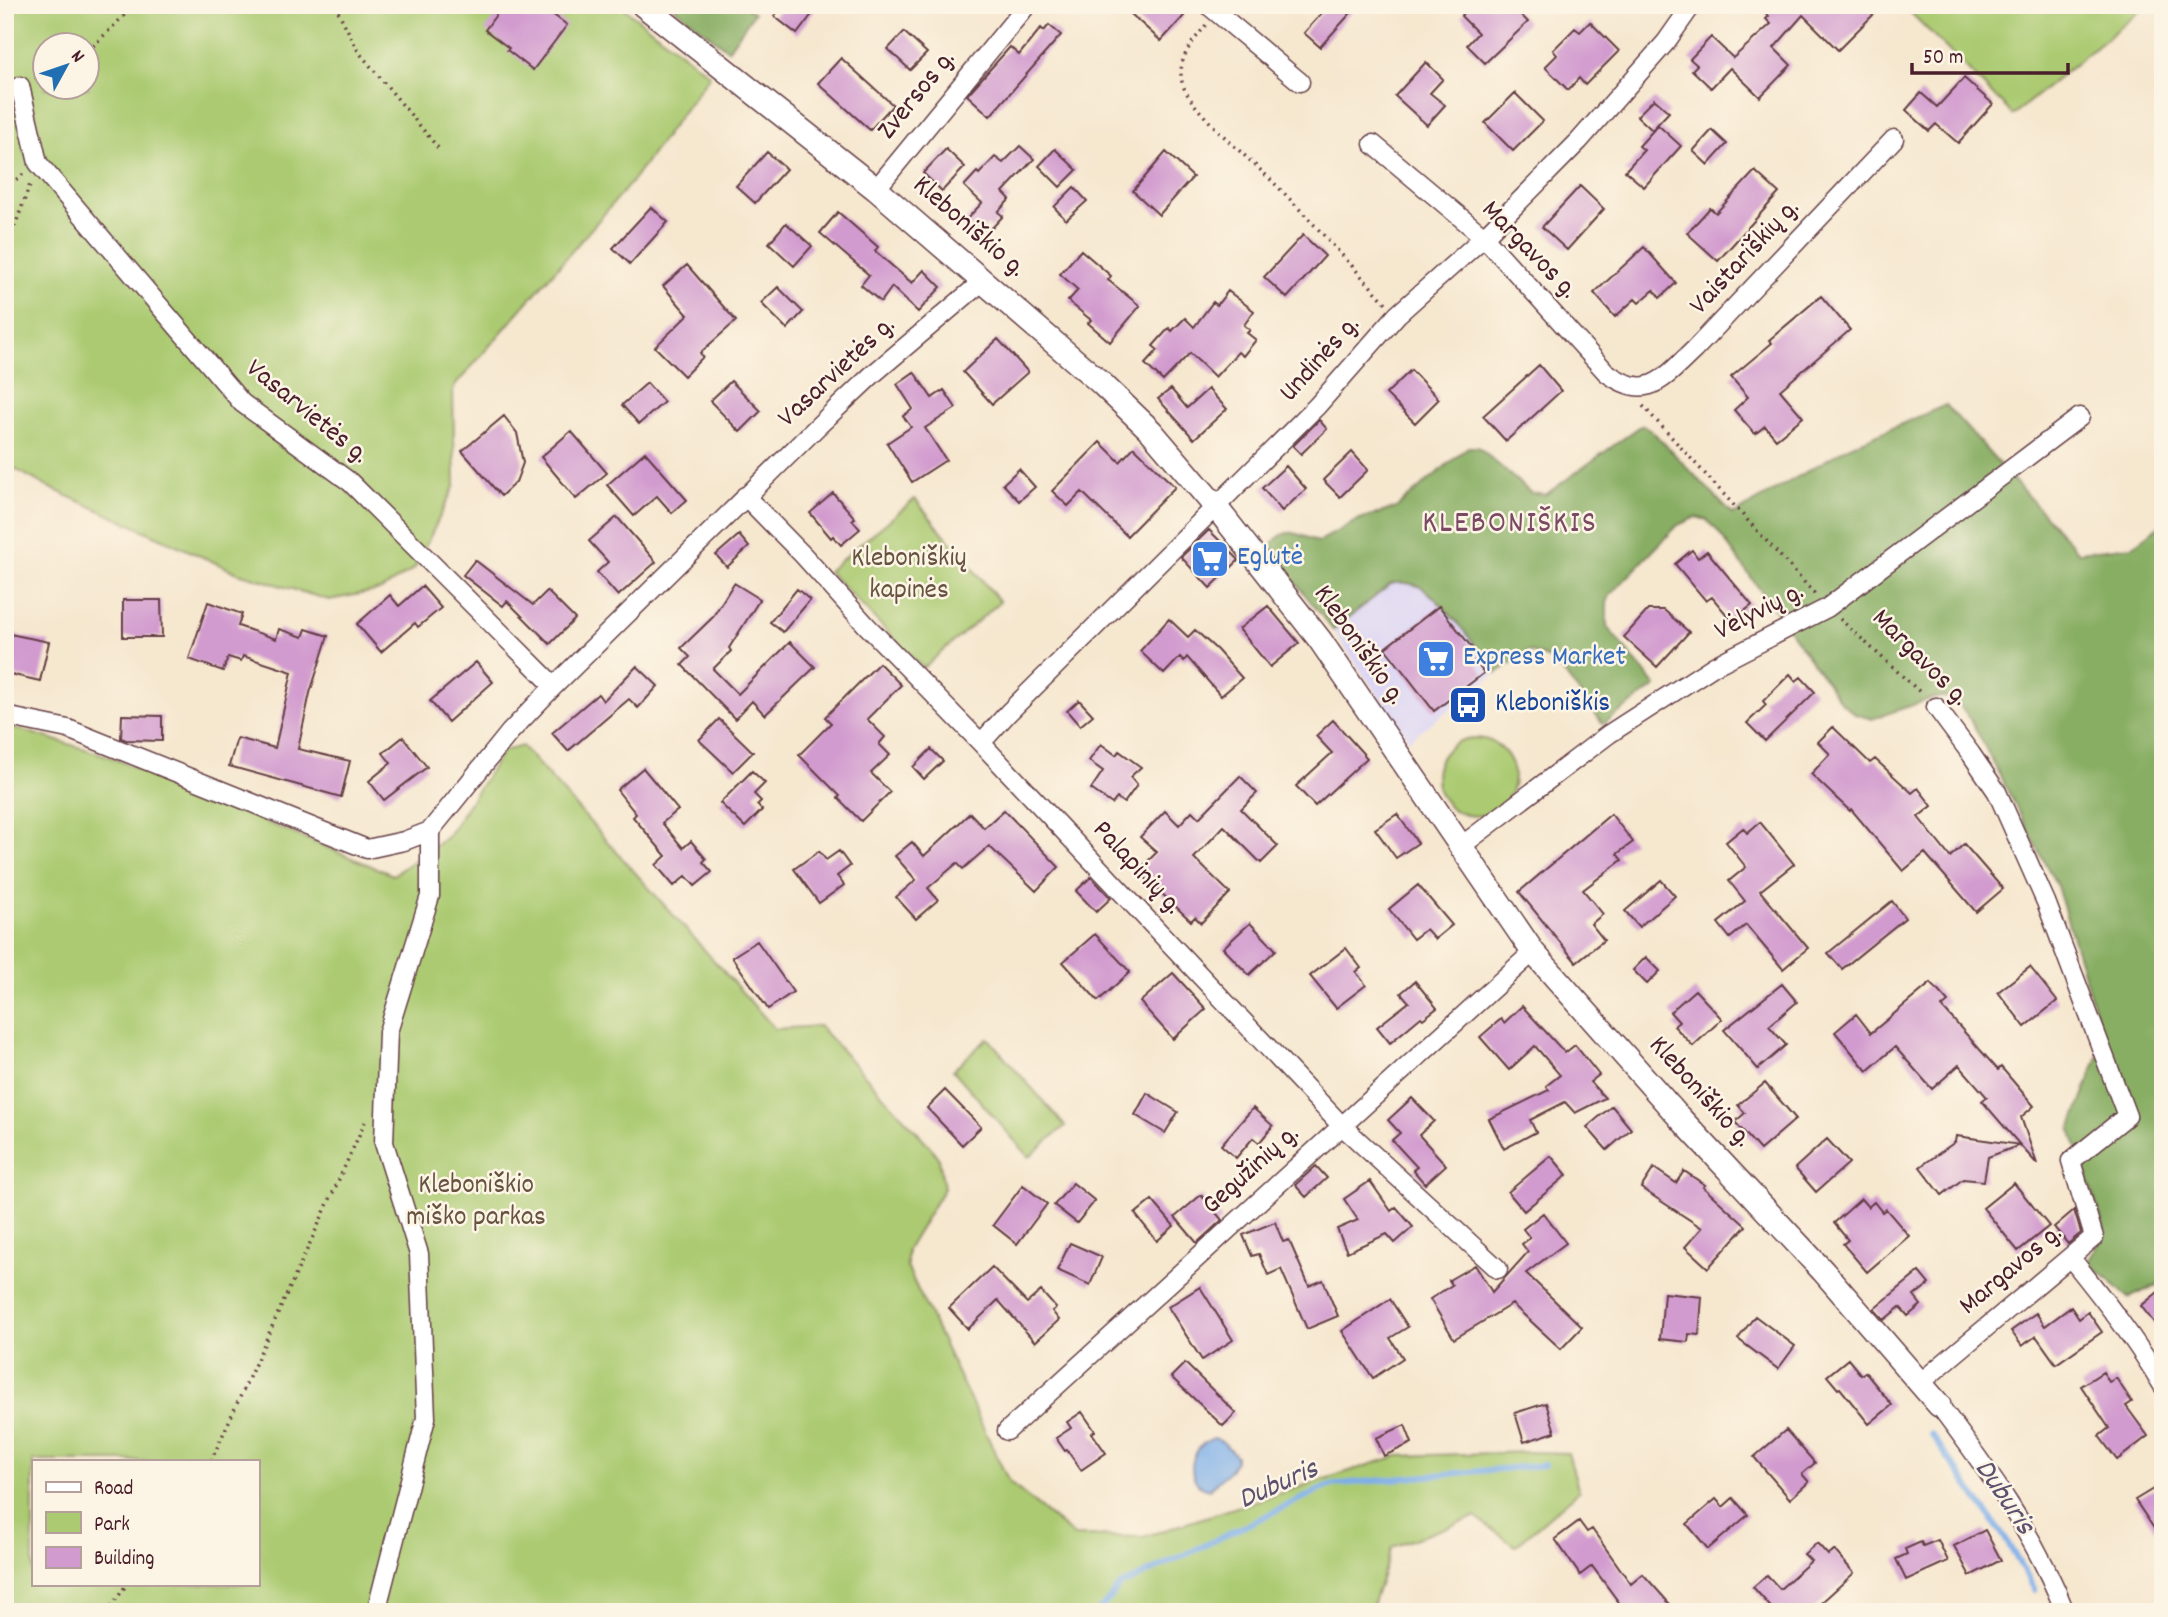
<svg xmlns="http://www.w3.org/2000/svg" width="2168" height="1617" font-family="Dekko,sans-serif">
	<rect width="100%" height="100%" fill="#fcf5e5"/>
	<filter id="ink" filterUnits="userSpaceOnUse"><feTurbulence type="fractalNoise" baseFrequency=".0143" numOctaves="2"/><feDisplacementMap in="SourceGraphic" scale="14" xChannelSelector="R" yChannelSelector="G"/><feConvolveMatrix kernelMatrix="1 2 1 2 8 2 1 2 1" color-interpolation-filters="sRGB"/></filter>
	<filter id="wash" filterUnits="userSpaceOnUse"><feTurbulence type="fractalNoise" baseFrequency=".00686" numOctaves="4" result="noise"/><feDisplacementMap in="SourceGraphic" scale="28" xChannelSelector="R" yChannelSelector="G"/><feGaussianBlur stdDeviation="1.57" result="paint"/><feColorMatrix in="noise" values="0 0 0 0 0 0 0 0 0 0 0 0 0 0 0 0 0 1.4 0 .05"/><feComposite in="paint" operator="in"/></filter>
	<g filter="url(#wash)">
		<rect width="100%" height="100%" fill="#f6e7cf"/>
		<path fill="#dcd5f6" d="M1398,583L1421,586L1439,602L1497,673L1409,740L1333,630L1391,584Z"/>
		<path fill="#abca71" stroke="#7a744e" stroke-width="2" fill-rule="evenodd" d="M5,5H620L710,75L630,184L453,388L455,485L415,568L381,590L329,600L238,573L46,486L5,463ZM46,46H88V88H46Z
			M1903,5H2147L2013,115Z
			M915,499L1000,602L923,668L828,571Z
			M5,725L105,755L393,875L447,837L503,751L522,746L775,1029L819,1026L928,1144L939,1159L944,1188L907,1250V1267L1009,1482L1074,1536L1143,1537L1397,1456L1532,1452L1568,1453L1579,1491L1515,1546L1475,1517L1392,1547L1370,1612H5ZM33,1461H257V1584H33Z
			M1436 777a39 39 0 1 1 78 0a39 39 0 1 1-78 0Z
			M988,1038L1065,1126L1029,1157L953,1070Z"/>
		<path fill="#88ae63" stroke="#696647" stroke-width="2" d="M671,5H743L754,13L728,50Z
			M1946,405L2078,552L2133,546L2163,523V1282L2129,1298L2089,1262L2105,1231L2071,1129L2104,1040L2057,886L1971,720L1959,704L1945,697L1933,698L1872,719L1855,714L1841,702L1716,529L1707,520L1696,517L1678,525L1610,595L1607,603V627L1656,686L1603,724L1555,661L1529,651L1497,673C1482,655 1437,592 1418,586C1410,583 1399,582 1391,584L1333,630L1274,555L1273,543C1287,525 1299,535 1318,542L1360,519L1396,508L1468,447H1478L1531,493L1545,495L1642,425L1654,433L1733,515L1850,446Z"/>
		<path fill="#7daee9" stroke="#64668a" stroke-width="2" d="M1215,1438L1224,1443L1236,1456V1460L1231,1469L1209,1490C1181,1482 1191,1443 1215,1438Z"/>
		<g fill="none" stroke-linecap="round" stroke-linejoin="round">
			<path stroke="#7daee9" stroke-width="6" d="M1931,1434L2003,1535L2035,1590
				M2043,1609L2044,1612
				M1098,1612L1120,1586L1330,1485L1544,1465
				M2159,1612L2163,1609"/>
		</g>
		<g id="blocks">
			<path fill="#d29bcf" d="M503,5H540L567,25L533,70L507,50L509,48L485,30Z
				M783,5H819L797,34L774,16Z
				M1121,5H1172L1184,16L1161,41Z
				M1329,5H1358L1320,47L1304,33Z
				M1472,5H1511L1528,22L1485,63L1467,45L1478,33L1461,16Z
				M1757,5H1864L1874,14L1838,50L1803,15L1774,48L1791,65L1760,97L1730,68L1711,88L1692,70L1697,65L1690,59L1711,37L1733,58L1771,24L1766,19L1769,16Z
				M1590,22L1619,51L1585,85L1579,78L1568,90L1545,67L1557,55L1553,50L1575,28L1580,32Z
				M1049,25L1061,35L990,116L967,95L1010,47L1019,55L1041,28L1044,31Z
				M904,32L927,53L910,70L888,49Z
				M841,58L893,105L870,130L818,83Z
				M1426,62L1443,79L1430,93L1445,105L1427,125L1395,96Z
				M1964,78L1993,104L1958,143L1936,124L1929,131L1906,110L1921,93L1937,107Z
				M1515,93L1543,121L1513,151L1485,123Z
				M1654,99L1669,112L1652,130L1637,116Z
				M1658,125L1681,146L1644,187L1625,171L1644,150L1639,146Z
				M1712,130L1727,144L1708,165L1693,151Z
				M1020,146L1034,159L1003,192L1010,199L998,212L1003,216L991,229L987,225L977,235L964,222L982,203L964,186L977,172L979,174L995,157L1003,163Z
				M946,149L965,167L942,191L923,173Z
				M1055,149L1077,170L1060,187L1039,166Z
				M767,152L786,169L755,203L736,186Z
				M1166,152L1193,177L1159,215L1133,191Z
				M1755,171L1779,193L1718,261L1687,233L1710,208L1716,213Z
				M1580,186L1604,209L1567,250L1542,227Z
				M1074,187L1087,201L1066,220L1054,207Z
				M651,207L668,222L630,264L613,248Z
				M838,212L878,247L875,251L912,283L924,270L941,287L918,312L892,287L881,302L861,285L869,275L820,233Z
				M786,223L812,246L794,266L769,243Z
				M1303,235L1325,256L1287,298L1264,277Z
				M1644,247L1676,283L1660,298L1654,290L1639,303L1635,299L1615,317L1594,293Z
				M1081,250L1111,276L1108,280L1140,306L1110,342L1088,323L1091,320L1068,301L1078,290L1060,274Z
				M687,265L736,321L700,353L703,357L684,376L655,347L688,315L663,286Z
				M778,287L803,312L787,329L761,303Z
				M1228,291L1254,311L1244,325L1250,330L1247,333L1256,340L1243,356L1238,352L1215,377L1190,353L1163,381L1145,364L1158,350L1153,346L1169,328L1172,331L1185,318L1194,327L1213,302L1217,305Z
				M1821,296L1850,330L1780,390L1803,417L1776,439L1765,426L1755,434L1734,410L1748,397L1731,377L1772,343L1769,340Z
				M998,339L1028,372L992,404L963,372Z
				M1539,365L1561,391L1506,441L1483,416Z
				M1411,370L1439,399L1415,423L1386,394Z
				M914,372L932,398L944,390L956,408L925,428L946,460L912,482L887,443L911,427L903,416L913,409L897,384Z
				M731,381L761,411L740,432L710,401Z
				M647,383L664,402L639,424L622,405Z
				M1171,389L1187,408L1208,389L1227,409L1194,439L1158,399Z
				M504,416L517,433L523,463L516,482L501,496L462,451Z
				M1319,420L1327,429L1301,454L1293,446Z
				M571,431L607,473L576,499L541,457Z
				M1100,442L1120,462L1134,447L1175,487L1127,536L1082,492L1068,506L1052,491Z
				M645,452L687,500L672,513L657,496L634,516L607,485Z
				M1352,452L1368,470L1340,497L1323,480Z
				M1286,466L1306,489L1282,511L1262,488Z
				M1019,469L1035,487L1019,501L1003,484Z
				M833,493L855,518L852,520L860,529L841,545L833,536L831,538L810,513Z
				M617,517L656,562L618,596L597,572L608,562L589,541Z
				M1209,530L1239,560L1210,588L1181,557Z
				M739,535L749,547L727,567L716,555Z
				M1692,550L1698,558L1707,551L1752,605L1732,621L1712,597L1706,601L1675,564Z
				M475,560L533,605L547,591L575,619L550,644L507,601L503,606L463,575Z
				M734,583L760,599L729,648L731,651L713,669L738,694L790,642L815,667L765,715L752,701L735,719L682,665L690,657L681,648L712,618Z
				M422,586L441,608L418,627L415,623L381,652L357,624L390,595L399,606Z
				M797,589L810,600L783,632L770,622Z
				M123,600H161L162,637H123Z
				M208,602L242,614L238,626L276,639L279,629L303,637L306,629L328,636L310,693L298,749L350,761L341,797L229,766L237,738L275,748L292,672L243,656L241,661L228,657L223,671L189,659Z
				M1268,606L1299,643L1270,667L1239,629Z
				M1439,606L1480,658L1475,661L1484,673L1434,711L1385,648Z
				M1648,610H1664L1689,632L1657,667L1624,637Z
				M1169,619L1188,637L1195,630L1217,650L1242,678L1221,696L1187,657L1184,661L1180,657L1164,674L1140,651Z
				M5,633L49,642L40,681L5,673Z
				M476,662L493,682L448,722L430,701Z
				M879,663L901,685L867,719L885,737L879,744L890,755L871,773L890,792L861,821L838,798L840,796L799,755L831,723L825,717Z
				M637,666L658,686L638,708L629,699L568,751L552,733L598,694L603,701Z
				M1790,674L1796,681L1801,677L1815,692L1765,741L1747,723L1766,705L1763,701Z
				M1079,700L1093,715L1080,726L1067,711Z
				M122,715L162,716V741L126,740L121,738Z
				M719,719L753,752L733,772L699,740Z
				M1333,720L1367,758L1315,806L1296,786L1332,753L1316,736Z
				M1833,727L1870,763L1875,759L1912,793L1918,788L1932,806L1918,817L1950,857L1964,844L2003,889L1976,912L1925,853L1903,871L1851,809L1850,811L1811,774L1830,754L1818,742Z
				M403,737L427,767L384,800L369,781L391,763L383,753Z
				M1101,744L1116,755L1119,751L1141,767L1130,777L1137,785L1124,803L1117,798L1112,804L1091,789L1103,771L1089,761Z
				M931,749L943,761L924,779L913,767Z
				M643,768L678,810L662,823L683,848L691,841L706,859L703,862L712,872L695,886L686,876L674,886L656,865L666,856L633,817L636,814L617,790Z
				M752,771L765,783L754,794L761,801L757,805L762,810L745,827L720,803Z
				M1240,776L1257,793L1241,809L1278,846L1261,863L1224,826L1194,858L1230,893L1201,923L1195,917L1191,921L1138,871L1157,852L1140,837L1165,811L1179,825L1192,811L1199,818Z
				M1004,810L1059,867L1036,891L989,846L963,869L957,863L928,888L938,900L916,919L896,897L916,880L895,856L912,842L924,856L970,813L984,828Z
				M1397,814L1418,843L1396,858L1375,829Z
				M1611,814L1633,842L1617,854L1622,860L1583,890L1603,914L1591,924L1604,940L1576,962L1519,892Z
				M1760,822L1794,864L1760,891L1808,948L1783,969L1746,925L1730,938L1718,923L1745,901L1729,881L1746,867L1726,842L1743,828L1747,833Z
				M819,851L826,860L839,851L850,866L837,876L844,885L819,903L794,869Z
				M1091,877L1111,898L1096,912L1076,891Z
				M1661,880L1675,896L1639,927L1625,911Z
				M1418,885L1452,925L1435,939L1426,929L1413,939L1389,909Z
				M1892,901L1905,918L1842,969L1828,953Z
				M1250,923L1276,950L1249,975L1223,948Z
				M1095,934L1130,972L1098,1001L1063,962Z
				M757,941L793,992L768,1009L732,957Z
				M1346,948L1361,968L1356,972L1366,985L1336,1008L1310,976Z
				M1646,957L1660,971L1647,984L1633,970Z
				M2030,967L2057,1001L2025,1027L1998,992Z
				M1173,973L1206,1009L1173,1039L1140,1002Z
				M1415,981L1437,1008L1423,1019L1421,1017L1390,1043L1377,1027L1409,1002L1401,993Z
				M1931,983L1948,1002L1942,1007L1998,1070L2001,1067L2034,1106L2021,1117L2037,1164L2020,1145L1988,1157L1984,1181L1963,1179L1942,1195L1920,1167L1955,1142L1956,1136L2020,1145L1982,1101L1987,1097L1959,1065L1932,1089L1895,1047L1867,1071L1835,1032L1856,1014L1871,1033Z
				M1782,984L1797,1002L1769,1026L1786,1045L1758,1069L1724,1030Z
				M1695,990L1722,1019L1693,1046L1674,1026L1679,1022L1670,1012Z
				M1522,1006L1565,1053L1575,1045L1599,1075L1590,1082L1605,1098L1575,1113L1565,1102L1530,1120L1536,1132L1504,1149L1489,1119L1549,1090L1546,1086L1560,1075L1535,1046L1509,1070L1480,1037L1501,1019L1504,1023Z
				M1765,1083L1796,1119L1760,1150L1735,1122L1745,1113L1738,1105Z
				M945,1090L981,1127L962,1145L927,1108Z
				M1147,1093L1178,1112L1165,1133L1135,1115Z
				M1412,1098L1434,1121L1419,1135L1446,1165L1425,1184L1413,1170L1417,1167L1392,1140L1400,1133L1388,1120Z
				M1612,1106L1631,1129L1607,1150L1587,1127Z
				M1253,1108L1273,1126L1259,1143L1253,1138L1236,1158L1221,1145Z
				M1827,1139L1849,1163L1816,1192L1795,1168Z
				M1551,1156L1567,1175L1524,1211L1508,1192Z
				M1316,1166L1327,1178L1306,1197L1295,1185Z
				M1654,1168L1676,1183L1684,1171L1705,1185L1703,1187L1746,1226L1708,1268L1685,1247L1702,1228L1641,1188Z
				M1370,1181L1391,1211L1396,1207L1413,1227L1395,1243L1387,1234L1347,1252L1337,1229L1358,1220L1344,1199Z
				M1073,1183L1095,1201L1077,1223L1054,1205Z
				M2014,1183L2049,1226L2018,1251L1983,1208Z
				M1023,1185L1047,1204L1017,1244L993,1225Z
				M1201,1195L1222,1220L1197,1243L1175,1217Z
				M1861,1199L1868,1207L1874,1202L1882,1212L1886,1209L1909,1236L1867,1272L1843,1244L1848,1240L1834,1223Z
				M1152,1200L1174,1226L1157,1241L1135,1214Z
				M2074,1210L2081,1233L2068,1244L2054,1227Z
				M1543,1213L1566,1243L1526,1273L1582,1327L1561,1349L1512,1304L1454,1339L1430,1299L1452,1285L1449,1280L1475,1265L1492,1292L1528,1252L1522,1244L1530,1238L1523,1229Z
				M1275,1222L1283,1242L1289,1240L1309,1286L1323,1280L1338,1316L1307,1329L1281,1269L1268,1275L1259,1254L1252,1256L1243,1235Z
				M1070,1243L1102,1257L1090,1285L1057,1270Z
				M992,1267L1027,1303L1041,1291L1056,1308L1052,1311L1059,1320L1035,1342L998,1300L968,1329L949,1308Z
				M1919,1272L1929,1284L1914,1296L1921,1305L1908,1316L1900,1307L1884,1320L1874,1309Z
				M1200,1287L1233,1340L1202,1360L1168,1307Z
				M2163,1288V1334L2141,1306Z
				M1664,1293L1702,1297L1699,1335L1689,1334L1688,1342L1660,1339Z
				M1390,1299L1408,1327L1390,1338L1403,1358L1373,1378L1342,1331Z
				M2071,1307L2079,1319L2088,1312L2102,1332L2056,1364L2036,1336L2022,1346L2011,1331L2036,1313L2045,1326Z
				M1755,1316L1795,1346L1778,1369L1738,1339Z
				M1848,1359L1861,1375L1865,1372L1892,1405L1869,1424L1840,1388L1838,1389L1827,1376Z
				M1185,1363L1236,1413L1223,1426L1171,1377Z
				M2103,1372L2109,1382L2116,1378L2132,1402L2126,1406L2148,1436L2117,1460L2099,1436L2109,1428L2081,1386Z
				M1546,1403L1555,1432L1524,1442L1515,1413Z
				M1082,1412L1095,1431L1092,1433L1106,1453L1081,1470L1067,1450L1065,1451L1056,1438L1071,1428L1067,1422Z
				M1405,1425L1412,1443L1384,1456L1376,1438Z
				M1786,1430L1815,1463L1802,1474L1809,1482L1790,1499L1754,1457Z
				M2163,1483V1542L2135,1500Z
				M1733,1498L1748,1515L1708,1549L1687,1524L1716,1499L1723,1507Z
				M1579,1521L1587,1532L1592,1529L1631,1584L1643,1574L1677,1612H1626L1592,1566L1580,1575L1555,1539Z
				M1985,1530L2001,1560L1970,1576L1954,1546Z
				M1938,1540L1948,1561L1906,1580L1896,1559L1907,1554L1905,1549L1921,1542L1923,1546Z
				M1817,1543L1828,1555L1834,1550L1854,1573L1811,1612H1775L1753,1587L1767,1575L1780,1589L1811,1561L1804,1554Z"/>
		</g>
	</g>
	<g filter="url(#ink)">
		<use href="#blocks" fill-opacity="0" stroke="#643d44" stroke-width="2"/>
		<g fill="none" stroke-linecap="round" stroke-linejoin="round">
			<defs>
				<path id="minor" d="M1208,5L1300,82
					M20,86L38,163L242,403L350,482L554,686
					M1373,144L1484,237L1606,372C1647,403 1663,379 1694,350L1894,139
					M876,189L1027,5
					M745,496L803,555L867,626L981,743L1341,1125L1498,1269
					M5,716L68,729L367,849L404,841L430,831L510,732L554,686L817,427L872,375L983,281
					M981,743L1008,713L1317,406L1397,315L1484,237L1579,141L1666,42L1692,5
					M1460,847L1609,734L1714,666L1827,608L2080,417
					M2070,1257C2103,1298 2136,1340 2163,1386
					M1920,1383L2094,1237L2071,1161L2127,1116L2046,902L1997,792L1971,754L1936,707
					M1939,1405C1987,1469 2036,1536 2065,1612
					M1007,1431L1533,952
					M376,1612L426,1418L419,1254L384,1143L388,1032L430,896V831"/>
				<path id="tertiary" d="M643,5L876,189L1101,383L1151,431L1215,506L1320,640L1533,952L1679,1117L1823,1271L1939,1405"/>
			</defs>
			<use href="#minor" stroke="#643d44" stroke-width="21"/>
			<use href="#tertiary" stroke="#643d44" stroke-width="26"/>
			<path stroke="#643d44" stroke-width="3.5" stroke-dasharray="2 5" stroke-linecap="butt" d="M335,5L358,51L439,149
				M1206,25C1192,43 1177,58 1182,82C1188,109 1250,159 1272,181C1311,220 1348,262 1386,303
				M88,51L135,5
				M35,79L46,73
				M5,188L25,173
				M5,253L31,182
				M1643,406L1815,594
				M1840,619L1922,694
				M211,1461L365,1122
				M107,1612L127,1584"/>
			<use href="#minor" stroke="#fff" stroke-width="18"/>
			<use href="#tertiary" stroke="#fff" stroke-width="23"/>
		</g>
	</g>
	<defs>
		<symbol id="supermarket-square" viewBox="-11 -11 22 22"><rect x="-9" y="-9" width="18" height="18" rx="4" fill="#3f7fe0" stroke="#fcf5e5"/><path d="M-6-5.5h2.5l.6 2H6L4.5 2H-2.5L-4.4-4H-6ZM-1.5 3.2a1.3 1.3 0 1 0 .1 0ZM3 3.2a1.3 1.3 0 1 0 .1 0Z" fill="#fff"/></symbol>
		<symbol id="bus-square" viewBox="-11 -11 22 22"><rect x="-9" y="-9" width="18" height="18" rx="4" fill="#1a4fb4" stroke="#fcf5e5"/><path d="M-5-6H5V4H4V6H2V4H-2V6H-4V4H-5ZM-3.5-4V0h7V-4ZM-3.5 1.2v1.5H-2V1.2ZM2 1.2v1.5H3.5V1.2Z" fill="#fff"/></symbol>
	</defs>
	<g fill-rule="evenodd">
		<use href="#supermarket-square" x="1188" y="537" width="44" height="44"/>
		<use href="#supermarket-square" x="1414" y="637" width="44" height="44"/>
		<use href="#bus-square" x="1446" y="683" width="44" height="44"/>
	</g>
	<g text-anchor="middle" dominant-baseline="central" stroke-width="5" stroke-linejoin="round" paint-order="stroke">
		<g font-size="28" fill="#4a1f2b" stroke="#fcf5e5">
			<text transform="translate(918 96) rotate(-51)">Zversos g.</text>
			<text transform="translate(968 228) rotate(41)">Kleboniškio g.</text>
			<text transform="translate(1528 251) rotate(46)">Margavos g.</text>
			<text transform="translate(1746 258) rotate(-47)">Vaistariškių g.</text>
			<text transform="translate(1321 360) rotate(-48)">Undinės g.</text>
			<text transform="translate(838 373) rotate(-43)">Vasarvietės g.</text>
			<text transform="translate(306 413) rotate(39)">Vasarvietės g.</text>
			<text transform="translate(1760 613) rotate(-27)">Vėlyvių g.</text>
			<text transform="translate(1358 646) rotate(55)">Kleboniškio g.</text>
			<text transform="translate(1919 659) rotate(45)">Margavos g.</text>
			<text transform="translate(1136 869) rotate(47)">Palapinių g.</text>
			<text transform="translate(1699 1093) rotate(48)">Kleboniškio g.</text>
			<text transform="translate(1252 1171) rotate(-42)">Gegužinių g.</text>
			<text transform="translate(2012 1271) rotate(-40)">Margavos g.</text>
		</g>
		<g font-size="28" fill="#366cbe" stroke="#fcf5e5" text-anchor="start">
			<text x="1237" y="559">Eglutė</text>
			<text x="1463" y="659">Express Market</text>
		</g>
		<g font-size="28" fill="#675240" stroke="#fcf5e5">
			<text x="909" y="560">Kleboniškių<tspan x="909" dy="32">kapinės</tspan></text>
			<text x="476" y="1187">Kleboniškio<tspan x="476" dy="32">miško parkas</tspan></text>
		</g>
		<g font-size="28" fill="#164399" stroke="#fcf5e5" text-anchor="start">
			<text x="1495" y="705">Kleboniškis</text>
		</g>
		<g font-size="30" font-style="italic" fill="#5c516e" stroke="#fcf5e5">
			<text transform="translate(1279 1486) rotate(-24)">Duburis</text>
			<text transform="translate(2003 1498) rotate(56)">Duburis</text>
		</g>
		<g font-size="32" letter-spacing="2" fill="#7a4a64" stroke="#fcf5e5">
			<text x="1510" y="525">KLEBONIŠKIS</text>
		</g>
	</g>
	<rect width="2168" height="1617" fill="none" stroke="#fcf5e5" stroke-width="28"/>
	<rect x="32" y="1460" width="228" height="126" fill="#fcf5e5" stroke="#b59f9b" stroke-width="2"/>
	<rect x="46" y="1482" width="35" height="10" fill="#ffffff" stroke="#b59f9b" stroke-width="2"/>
	<text x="94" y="1494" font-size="21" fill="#4a1f2b">Road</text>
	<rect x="46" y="1512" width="35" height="21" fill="#abca71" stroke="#b59f9b" stroke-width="2"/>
	<text x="94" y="1530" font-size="21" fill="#4a1f2b">Park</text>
	<rect x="46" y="1547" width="35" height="21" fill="#d29bcf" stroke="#b59f9b" stroke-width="2"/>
	<text x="94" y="1564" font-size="21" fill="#4a1f2b">Building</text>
	<g transform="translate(66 66) rotate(50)"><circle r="33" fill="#fcf5e5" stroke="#b59f9b" stroke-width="2"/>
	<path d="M0-5L12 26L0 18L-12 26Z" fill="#1f6fb2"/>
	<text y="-10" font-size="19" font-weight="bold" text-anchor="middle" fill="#4a1f2b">N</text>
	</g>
	<path d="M1912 63v10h156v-10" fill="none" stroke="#4a1f2b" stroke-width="3.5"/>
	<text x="1923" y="63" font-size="21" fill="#4a1f2b" stroke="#fcf5e5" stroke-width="5" paint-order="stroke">50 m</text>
</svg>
